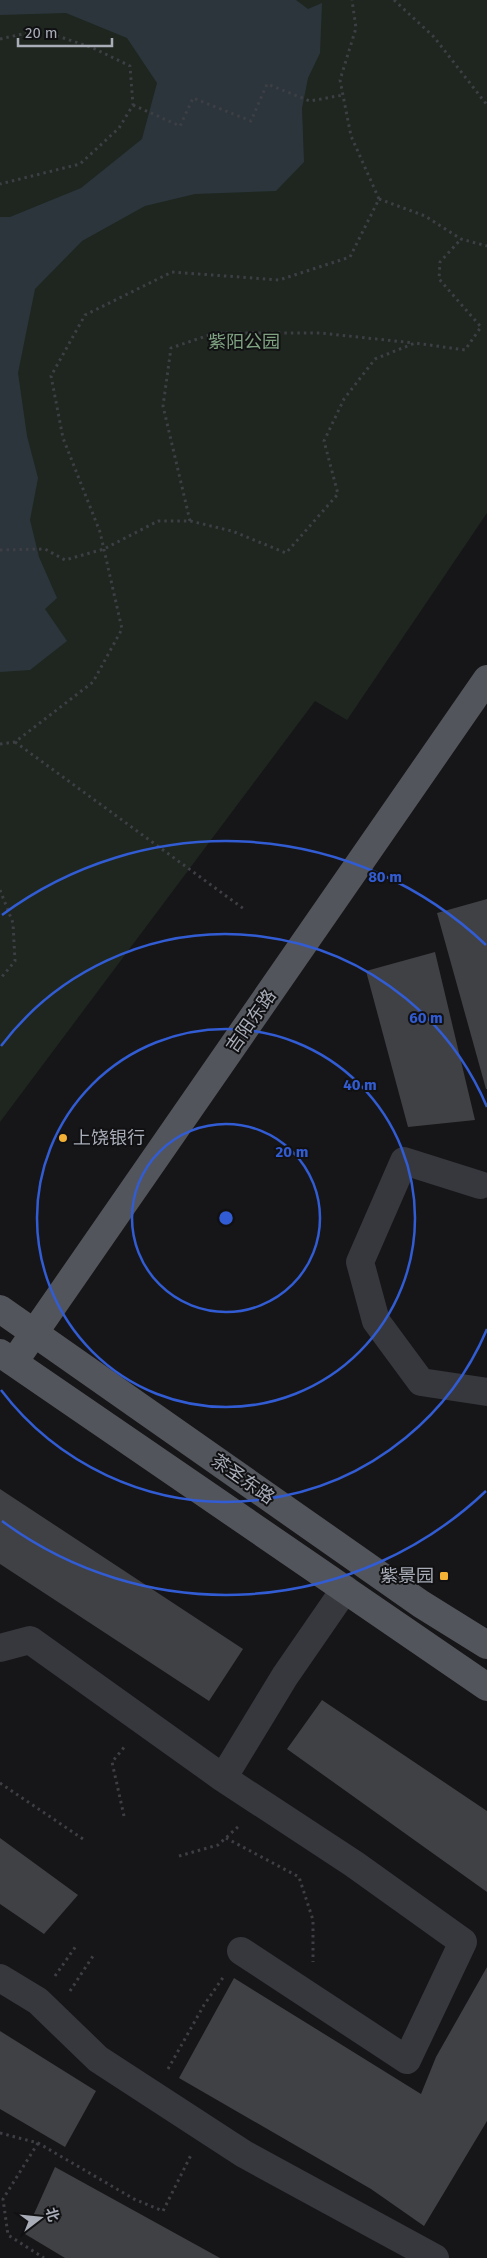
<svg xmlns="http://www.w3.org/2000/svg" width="487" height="2258" font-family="'Fira Sans','Noto Sans SC',sans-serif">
	<rect width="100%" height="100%" fill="#161618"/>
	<path fill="#1e261f" d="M0,0H487V513L347,720L315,701L0,1122Z"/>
	<path fill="#2c353c" d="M0,0H296L308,9L322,3L320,53L308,78L302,108L304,162L276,191L195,194L145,206L82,241L35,289L18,373L27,436L38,478L30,520L39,557L57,598L45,609L67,641L30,670L0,672V217H10L81,188L142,139L157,83L127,38L66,13L0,15Z"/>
	<path fill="#404145" d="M487,899V1089H486L437,913Z
		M435,952L475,1120L408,1127L366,971Z
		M0,1489L243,1649L209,1701L0,1564Z
		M322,1700L487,1811V1892L287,1749Z
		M0,1838L78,1895L44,1934L0,1904Z
		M487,1967V2121L424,2226L371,2189L179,2078L234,1978L421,2094L436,2057Z
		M0,2031L96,2091L65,2147L0,2109Z
		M55,2167L220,2258H65L25,2234Z"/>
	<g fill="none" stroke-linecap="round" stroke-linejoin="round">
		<path stroke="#3d3f44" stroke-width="3" stroke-dasharray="2.5 4" stroke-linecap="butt" d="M394,0L434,37L487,105
			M0,39L40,30L93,48L130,66L133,105L119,128L80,164L0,184
			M133,105L180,126L193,98L251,121L267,84L310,101L343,95
			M379,199L425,216L461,239L487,246
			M190,521L163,406L171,348L215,333H320L414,343
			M0,550L45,549L65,560L104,549L158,521H190L232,531L286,553L338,494L324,441L344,399L375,359L415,343L465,350L481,327L439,279L440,262L461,239
			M15,742L244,909
			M0,744L15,742L93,682L122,629L100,532L63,438L51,376L85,315L172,272L279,280L350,257L379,199L351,136L340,80L356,28L352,0
			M0,890L13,923L15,961L0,979
			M0,1783L83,1839
			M124,1816L112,1762L126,1745
			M226,1838L299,1877L313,1920V1962
			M179,1856L218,1845L240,1825
			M55,1976L76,1946
			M70,1991L93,1956
			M168,2069L204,2005L224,1976
			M0,2133L38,2143L134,2199L163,2211L191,2155
			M38,2143L3,2199L8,2235L44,2258"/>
		<path stroke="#37383d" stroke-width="28" d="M480,1185L404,1161L360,1262L376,1321L421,1382L487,1392
			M0,1648L30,1640L223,1778L285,1676L345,1589
			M223,1778L354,1864L463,1942L407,2060L241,1951
			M0,1978L38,2001L98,2059L244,2154L435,2258"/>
		<path stroke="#53555c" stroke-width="28" d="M0,1309L421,1604L487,1645
			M0,1353L487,1687
			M14,1362L487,679"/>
	</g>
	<g fill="none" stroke="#325cd3" stroke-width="2.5">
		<circle cx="226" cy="1218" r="94"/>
		<circle cx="226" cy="1218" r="189"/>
		<path d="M487 1329A283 283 0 0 1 1 1390M1 1046A283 283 0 0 1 487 1107"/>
		<path d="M486 1491A377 377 0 0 1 2 1521M2 915A377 377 0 0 1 486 945"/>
	</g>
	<g fill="#f2b134" stroke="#111113" stroke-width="2">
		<circle cx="63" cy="1138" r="5"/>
		<rect x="439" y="1571" width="10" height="10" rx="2.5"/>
	</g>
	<g text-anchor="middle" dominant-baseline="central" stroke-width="4" stroke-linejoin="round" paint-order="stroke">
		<g font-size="18" fill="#7fa381" stroke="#111113">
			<text x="244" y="342">紫阳公园</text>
		</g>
		<g font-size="18" fill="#a8adb8" stroke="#111113">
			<text transform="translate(251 1021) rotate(-55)">吉阳东路</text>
			<text transform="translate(243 1479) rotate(35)">茶圣东路</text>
		</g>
		<g font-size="18" fill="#a8adb8" stroke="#111113" text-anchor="start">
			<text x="73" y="1138">上饶银行</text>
			<text x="434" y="1576" text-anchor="end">紫景园</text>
		</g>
	</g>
	<circle cx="226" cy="1218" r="8" fill="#325cd3" stroke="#111113" stroke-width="2.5"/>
	<g font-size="15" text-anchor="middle" font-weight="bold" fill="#325cd3" stroke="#111113" stroke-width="4" stroke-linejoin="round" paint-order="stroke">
		<text x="385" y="882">80 m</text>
		<text x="426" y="1023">60 m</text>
		<text x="360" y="1090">40 m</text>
		<text x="292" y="1157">20 m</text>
	</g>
	<g transform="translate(40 2218) rotate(74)" stroke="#111113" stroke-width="4" paint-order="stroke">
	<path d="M0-4L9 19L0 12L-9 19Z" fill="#a8adb8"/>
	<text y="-8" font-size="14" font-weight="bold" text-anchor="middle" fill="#a8adb8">北</text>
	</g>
	<path d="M18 38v8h94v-8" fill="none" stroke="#a8adb8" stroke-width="2.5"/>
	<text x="25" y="38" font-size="15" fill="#a8adb8" stroke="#111113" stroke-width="4" paint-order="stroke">20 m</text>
</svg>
